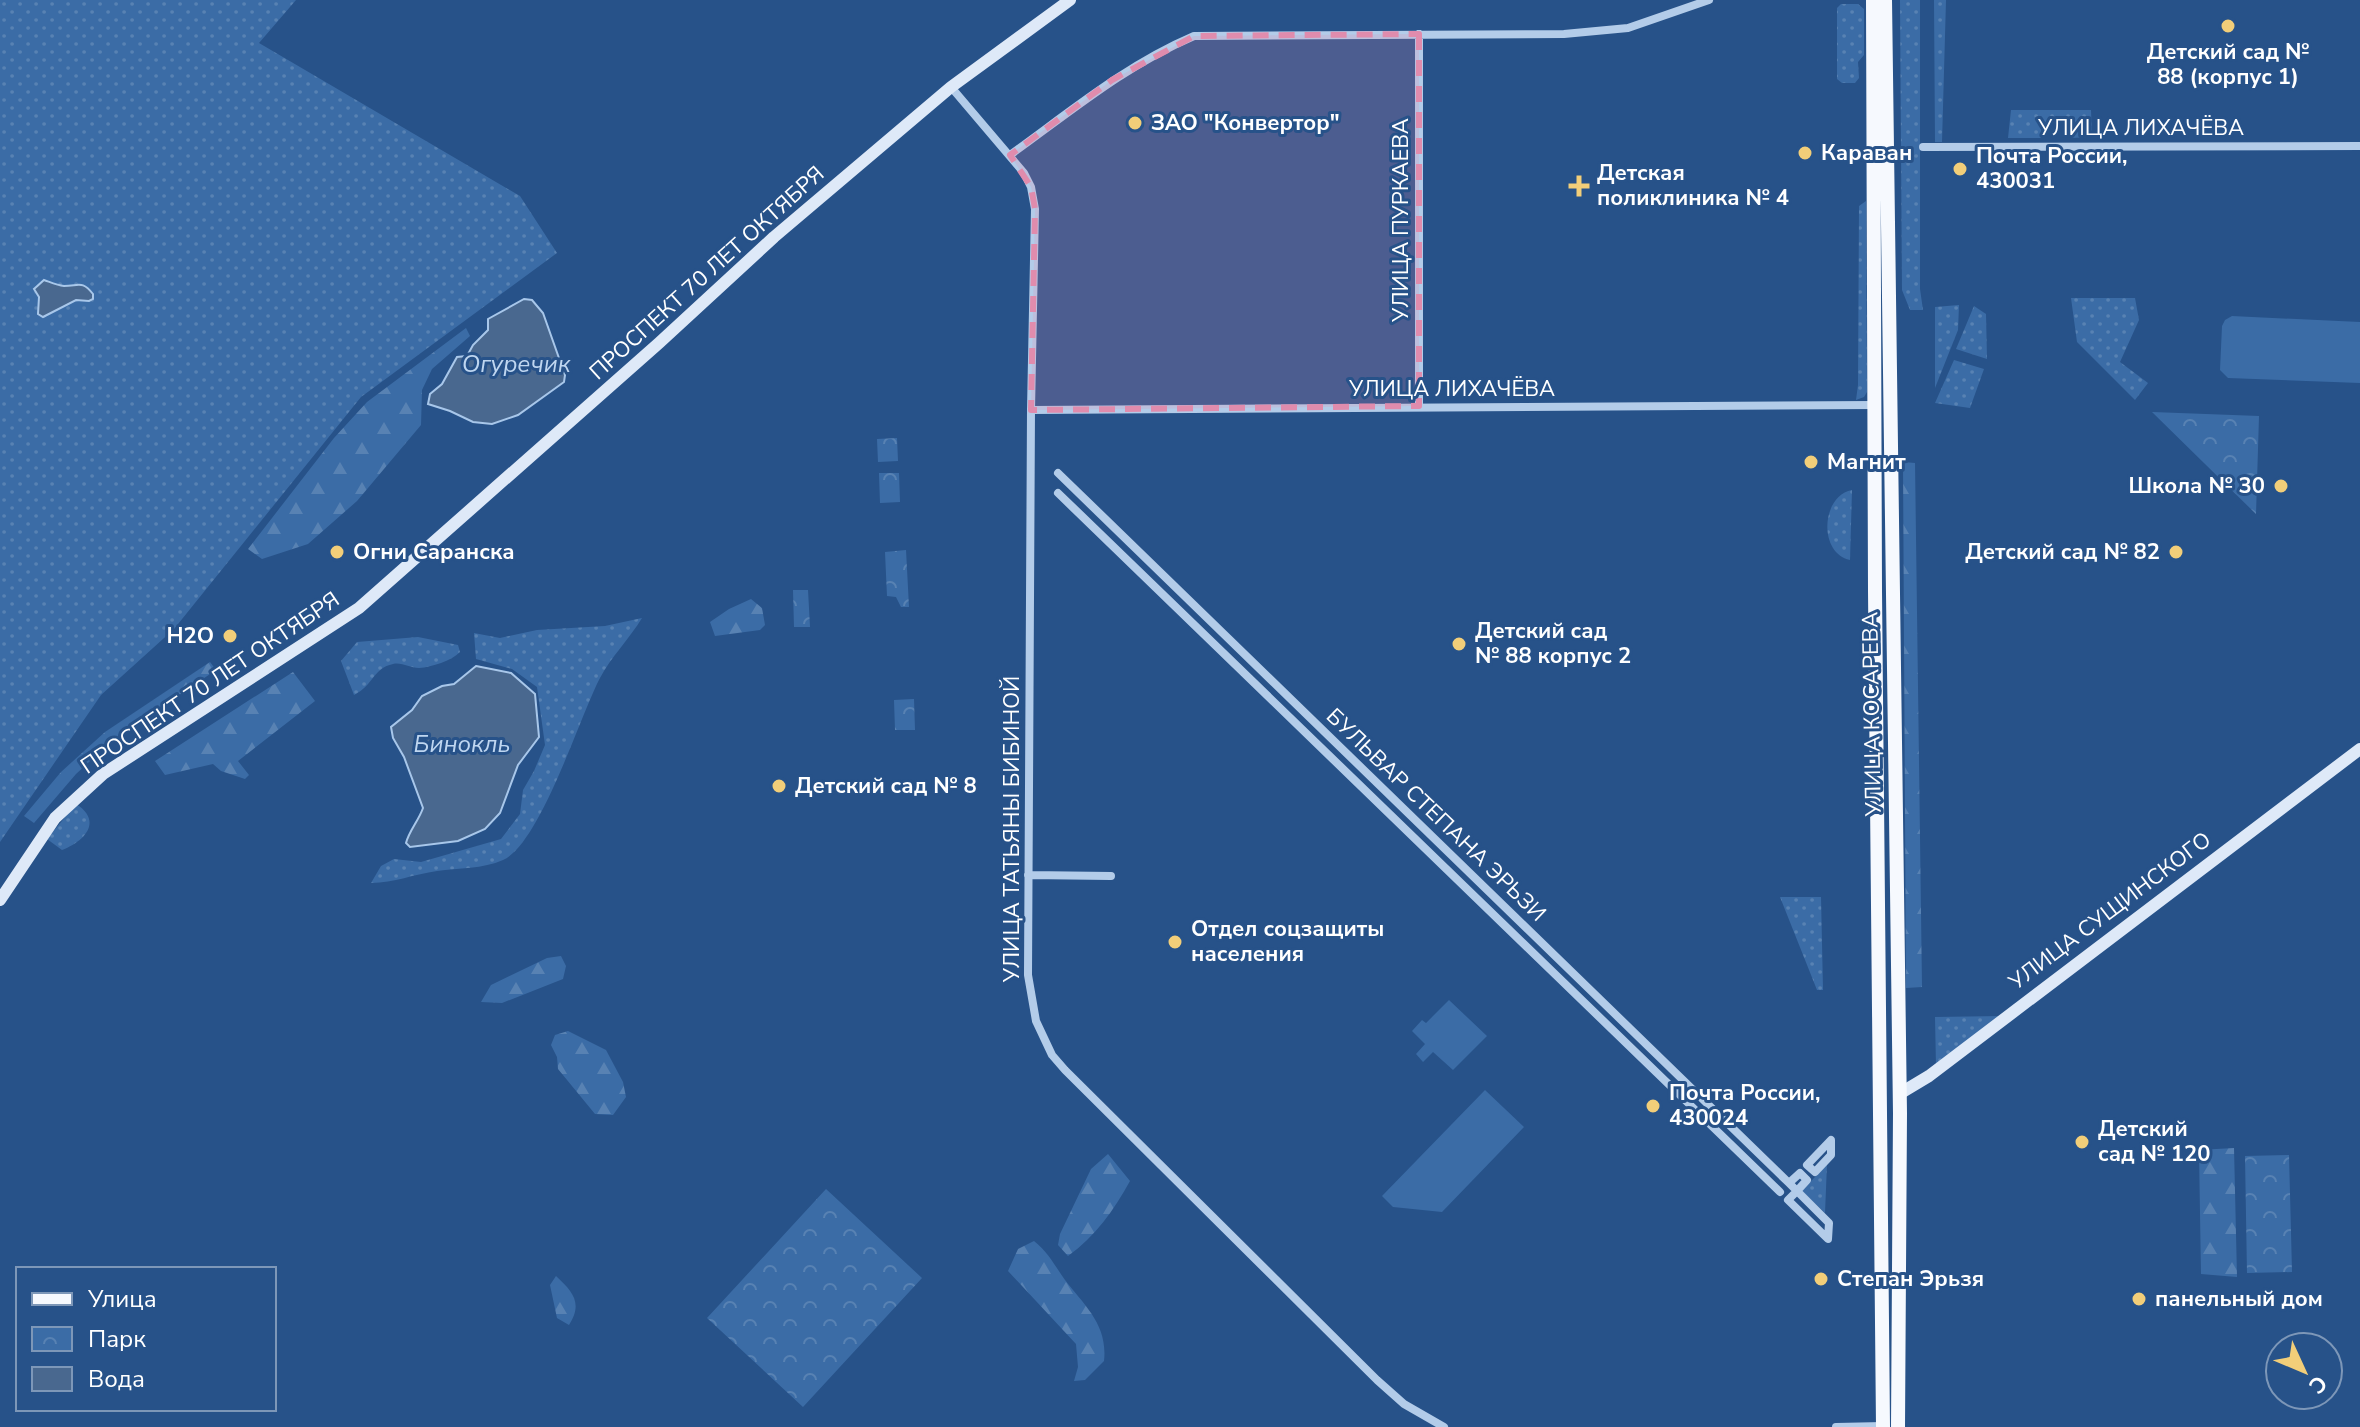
<svg xmlns="http://www.w3.org/2000/svg" width="2360" height="1427" font-family="'Nunito Sans',sans-serif">
	<defs>
		<pattern id="grass-dots" width="8" height="8" patternUnits="userSpaceOnUse" patternTransform="scale(2)"><rect width="8" height="8" fill="#3b6ca6"/><path d="M2 2h.1M6 6h.1" fill="none" stroke="#5882b3" stroke-width="1.8" stroke-linecap="round"/></pattern>
		<pattern id="forest-firs" width="22" height="20" patternUnits="userSpaceOnUse" patternTransform="scale(2)"><rect width="22" height="20" fill="#3b6ca6"/><path d="M5 1l3.5 6h-7zM16 11l3.5 6h-7z" fill="#5882b3"/></pattern>
		<pattern id="park-crowns" width="20" height="18" patternUnits="userSpaceOnUse" patternTransform="scale(2)"><rect width="20" height="18" fill="#3b6ca6"/><path d="M2 6a3 3 0 1 1 6 0M12 15a3 3 0 1 1 6 0" fill="none" stroke="#5882b3"/></pattern>
	</defs>
	<rect width="100%" height="100%" fill="#275289"/>
	<path fill="url(#grass-dots)" d="M0,0H296L259,43L520,196L557,253L361,397L174,629L101,695L0,842Z
		M1900,0H1920V289L1923,310H1910L1902,290Z
		M1934,0H1946L1942,142H1935Z
		M1841,4H1858L1864,9V55L1858,62L1859,78L1855,83H1842L1837,79V8Z
		M2011,110H2091L2092,137L2071,138L2070,123H2042L2041,138H2008Z
		M1866,201L1867,392L1864,397L1856,400L1858,385L1859,206Z
		M2071,298H2135L2139,320L2120,362L2148,383L2135,400L2077,342Z
		M1959,305L1958,330L1935,388V307Z
		M1974,306L1986,314L1987,359L1956,349Z
		M1954,360L1984,369L1970,408L1935,403Z
		M1852,490L1850,560C1818,553 1821,496 1852,490Z
		M642,618C630,638 611,657 600,678C580,716 540,844 503,860C483,869 458,868 437,871C414,874 394,883 371,883L381,866L394,859L421,862L501,839L520,814L523,790L534,771L545,745L537,687L512,669L476,659L474,633L500,638L537,630L605,626Z
		M418,637L458,645L460,652C451,661 432,667 419,668C410,668 402,662 393,664C373,668 374,685 354,695L341,661L357,642Z
		M76,804C103,821 85,841 62,850L47,839Z
		M1780,897H1821L1823,990H1817Z
		M2003,1016L1936,1066L1935,1017Z
		M1827,1164L1825,1213L1802,1191Z"/>
	<path fill="url(#forest-firs)" d="M466,328L470,336L432,369L422,390L421,425L357,501L308,544L262,559L248,549L334,438L367,402Z
		M1903,462L1915,463L1922,987L1906,988Z
		M751,599L762,608L765,625L760,630L715,636L710,622L729,609Z
		M210,662L216,670L113,740L76,774L34,823L24,816L61,772L105,732Z
		M293,672L315,701L238,761L249,775L245,779L221,771L213,764L165,775L155,761Z
		M561,956L566,966L563,979L502,1003L481,1002L491,985L547,958Z
		M568,1031L606,1050L623,1082L626,1097L613,1115L595,1114L558,1069L557,1057L551,1045L555,1035Z
		M2234,1148L2237,1277L2201,1274L2199,1150Z
		M1108,1154L1130,1181C1114,1210 1095,1237 1068,1256L1058,1245L1060,1234L1091,1169Z
		M1034,1241C1048,1252 1055,1266 1065,1280C1085,1306 1108,1325 1104,1361L1085,1380L1074,1381L1078,1367L1076,1344L1008,1271L1018,1249Z
		M556,1276C573,1292 583,1303 569,1325L557,1318L550,1285Z"/>
	<path fill="url(#park-crowns)" d="M2152,412L2259,416L2256,514Z
		M897,438L898,461L878,462L877,439Z
		M879,473H899L900,502L880,503Z
		M906,550L909,607H901L896,597L887,596L885,552Z
		M793,590H808L810,627H794Z
		M914,699L915,730H895L894,700Z
		M2289,1155L2292,1272L2247,1273L2245,1156Z
		M826,1189L922,1278L803,1407L707,1318Z"/>
	<path fill="#3b6ca6" d="M2232,316L2360,322V383L2228,378L2220,370L2222,326L2225,320Z
		M1449,1000L1487,1036L1453,1070L1433,1052L1423,1062L1416,1054L1425,1044L1412,1031L1422,1020L1426,1023Z
		M1485,1090L1524,1127L1442,1212L1393,1207L1382,1196Z"/>
	<path fill="#49688f" stroke="#a8c7ea" stroke-width="2" d="M44,280C50,282 57,285 64,286C79,286 82,280 93,294V299L89,301L76,300L43,317L38,314L39,297L34,289Z
		M524,299L532,300L543,313L565,375L564,382L518,415L492,424L473,422L450,411L428,404L430,394L442,384L457,357L467,356L473,345L488,330V319Z
		M476,666L511,673L535,694L539,737L518,765L500,813L485,829L458,841L410,847L406,843C409,831 419,820 423,808L404,757L393,738L391,727L412,710L422,696L442,686L454,684Z"/>
	<g fill="none" stroke-linecap="round" stroke-linejoin="round">
		<path stroke="#b3cce9" stroke-width="8" d="M1419,34V406
			M951,87L1024,173L1031,187L1035,209L1031,410L1028,975L1036,1021L1052,1055L1065,1070L1377,1380L1404,1404L1444,1427
			M1923,147L2360,146
			M1010,155C1070,112 1126,65 1194,36L1564,34L1628,28L1709,0
			M1031,410L1874,405
			M1058,473L1789,1183
			M1058,493L1780,1192
			M1028,875L1111,876
			M1831,1140V1155L1815,1172L1807,1165Z
			M1800,1173L1807,1180L1797,1191L1789,1183Z
			M1797,1191L1829,1223L1828,1239L1788,1200Z
			M1836,1427L1883,1426"/>
		<path stroke="#dee9f8" stroke-width="12" d="M0,900L55,818L103,774L359,608L659,343L774,237L951,87L1070,0
			M1899,1094L1929,1076L2360,749"/>
		<path stroke="#f6f9fe" stroke-width="14" d="M1873,0L1875,591L1883,1427
			M1885,0L1900,1113L1898,1427"/>
	</g>
	<path fill="#e08cad" fill-opacity="0.2" stroke="#e08cad" stroke-width="6" stroke-dasharray="16 10" stroke-linejoin="round" d="M1419,34V406L1031,410L1035,209L1031,187L1010,155L1112,80L1194,36Z"/>
	<g fill="#f2ce79" stroke="#275289" stroke-width="3">
		<circle cx="2228" cy="26" r="8"/>
		<circle cx="1135" cy="123" r="8"/>
		<circle cx="1805" cy="153" r="8"/>
		<circle cx="1960" cy="169" r="8"/>
		<path d="M1575 174h8v8h8v8h-8v8h-8v-8h-8v-8h8z"/>
		<circle cx="1811" cy="462" r="8"/>
		<circle cx="2281" cy="486" r="8"/>
		<circle cx="337" cy="552" r="8"/>
		<circle cx="2176" cy="552" r="8"/>
		<circle cx="230" cy="636" r="8"/>
		<circle cx="1459" cy="644" r="8"/>
		<circle cx="779" cy="786" r="8"/>
		<circle cx="1175" cy="942" r="8"/>
		<circle cx="1653" cy="1106" r="8"/>
		<circle cx="2082" cy="1142" r="8"/>
		<circle cx="1821" cy="1279" r="8"/>
		<circle cx="2139" cy="1299" r="8"/>
	</g>
	<g text-anchor="middle" dominant-baseline="central" stroke-width="6" stroke-linejoin="round" paint-order="stroke">
		<g font-size="22" font-weight="bold" fill="#fff" stroke="#275289" text-anchor="start">
			<text x="2228" y="52" text-anchor="middle">Детский сад №<tspan x="2228" dy="25">88 (корпус 1)</tspan></text>
			<text x="1151" y="123">ЗАО "Конвертор"</text>
			<text x="1821" y="153">Караван</text>
			<text x="1976" y="156">Почта России,<tspan x="1976" dy="25">430031</tspan></text>
			<text x="1597" y="173">Детская<tspan x="1597" dy="25">поликлиника № 4</tspan></text>
			<text x="1827" y="462">Магнит</text>
			<text x="2265" y="486" text-anchor="end">Школа № 30</text>
			<text x="353" y="552">Огни Саранска</text>
			<text x="2160" y="552" text-anchor="end">Детский сад № 82</text>
			<text x="1475" y="631">Детский сад<tspan x="1475" dy="25">№ 88 корпус 2</tspan></text>
			<text x="214" y="636" text-anchor="end">H2O</text>
			<text x="795" y="786">Детский сад № 8</text>
			<text x="1191" y="929">Отдел соцзащиты<tspan x="1191" dy="25">населения</tspan></text>
			<text x="1669" y="1093">Почта России,<tspan x="1669" dy="25">430024</tspan></text>
			<text x="2098" y="1129">Детский<tspan x="2098" dy="25">сад № 120</tspan></text>
			<text x="1837" y="1279">Степан Эрьзя</text>
			<text x="2155" y="1299">панельный дом</text>
		</g>
		<g font-size="22" fill="#fff" stroke="#275289">
			<text x="2141" y="128">УЛИЦА ЛИХАЧЁВА</text>
			<text transform="translate(1401 220) rotate(-90)">УЛИЦА ПУРКАЕВА</text>
			<text transform="translate(707 273) rotate(-42)">ПРОСПЕКТ 70 ЛЕТ ОКТЯБРЯ</text>
			<text x="1452" y="389">УЛИЦА ЛИХАЧЁВА</text>
			<text transform="translate(210 683) rotate(-34)">ПРОСПЕКТ 70 ЛЕТ ОКТЯБРЯ</text>
			<text transform="translate(1872 714) rotate(-91)">УЛИЦА КОСАРЕВА</text>
			<text transform="translate(1436 815) rotate(44)">БУЛЬВАР СТЕПАНА ЭРЬЗИ</text>
			<text transform="translate(1012 829) rotate(-90)">УЛИЦА ТАТЬЯНЫ БИБИНОЙ</text>
			<text transform="translate(2110 911) rotate(-37)">УЛИЦА СУЩИНСКОГО</text>
		</g>
		<g font-size="24" font-style="italic" fill="#bfd6f0" stroke="#275289">
			<text x="516" y="364">Огуречик</text>
			<text x="462" y="744">Бинокль</text>
		</g>
	</g>
	<rect x="16" y="1267" width="260" height="144" fill="#275289" stroke="#7d97b8" stroke-width="2"/>
	<rect x="32" y="1293" width="40" height="12" fill="#f6f9fe" stroke="#7d97b8" stroke-width="2"/>
	<text x="88" y="1307" font-size="24" fill="#ffffff">Улица</text>
	<rect x="32" y="1327" width="40" height="24" fill="url(#park-crowns)" stroke="#7d97b8" stroke-width="2"/>
	<text x="88" y="1347" font-size="24" fill="#ffffff">Парк</text>
	<rect x="32" y="1367" width="40" height="24" fill="#49688f" stroke="#7d97b8" stroke-width="2"/>
	<text x="88" y="1387" font-size="24" fill="#ffffff">Вода</text>
	<g transform="translate(2304 1371) rotate(134)"><circle r="38" fill="#275289" stroke="#7d97b8" stroke-width="2"/>
	<path d="M0-6L14 30L0 20L-14 30Z" fill="#f2ce79"/>
	<text y="-12" font-size="22" font-weight="bold" text-anchor="middle" fill="#ffffff">С</text>
	</g>
</svg>
